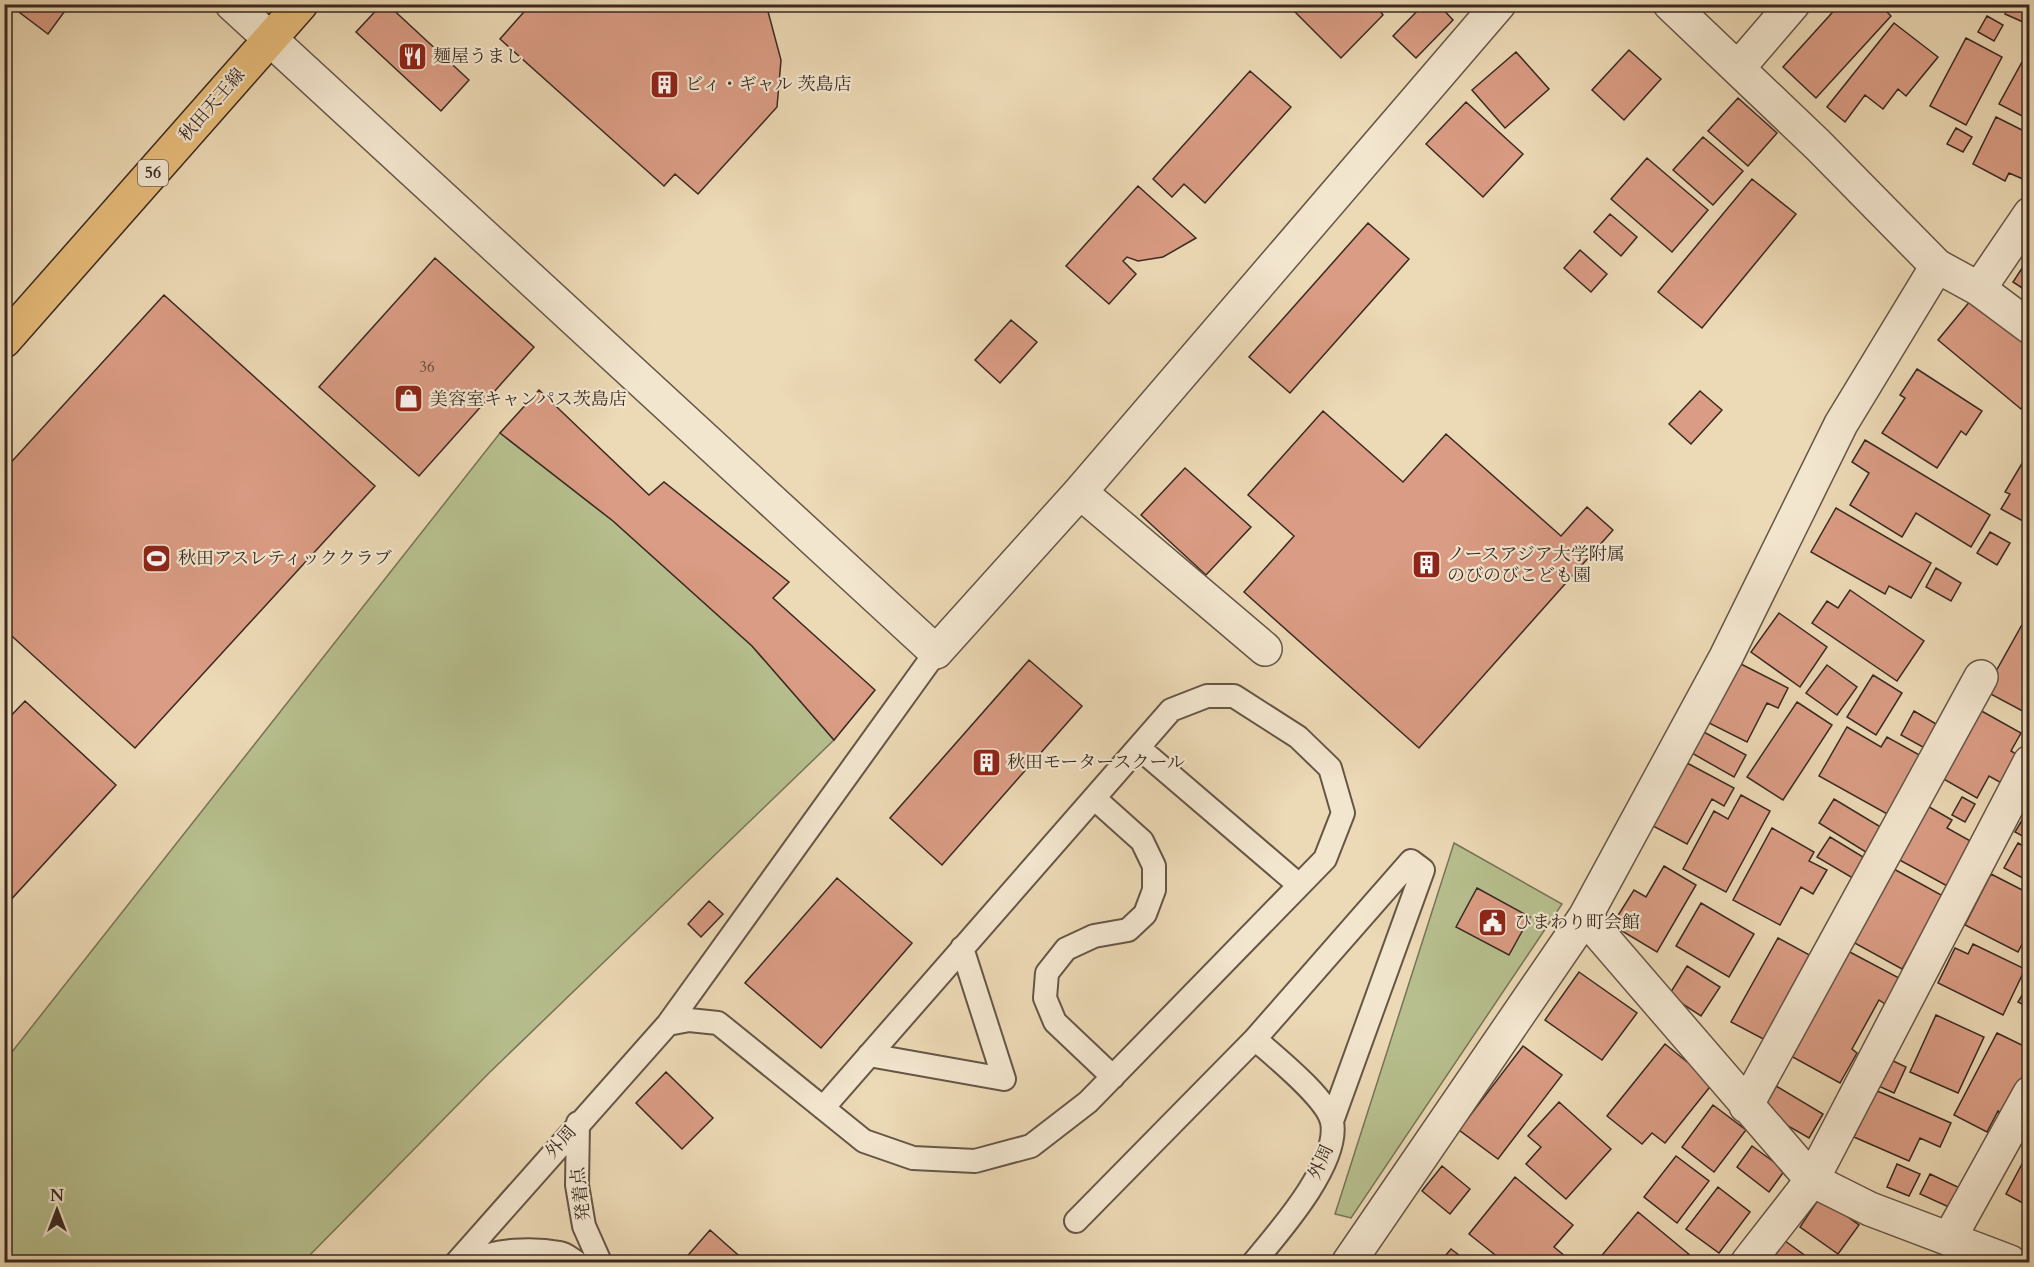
<svg xmlns="http://www.w3.org/2000/svg" width="2034" height="1267" font-family="Cardo,'Noto Serif JP',serif">
	<rect width="100%" height="100%" fill="#ecd9b5"/>
	<filter id="stains"><feTurbulence type="fractalNoise" baseFrequency=".00333" numOctaves="4"/><feColorMatrix values="0 0 0 0 .2 0 0 0 0 .09 0 0 0 0 .02 0 0 0 .5 -.17"/></filter>
	<radialGradient id="worn" r=".72"><stop offset=".6" stop-color="#630" stop-opacity="0"/><stop offset="1" stop-color="#630" stop-opacity=".3"/></radialGradient>
	<path fill="#b7bf8e" stroke="#787458" stroke-width="1.5" d="M500,433L613,521L752,646L834,740L489,1073L303,1262H5L4,1062Z
		M1454,843L1562,904L1351,1218L1335,1214Z"/>
	<path fill="#da9c84" stroke="#392a22" stroke-width="1.5" d="M25,4H70L48,34L19,12Z
		M382,4H387L469,80L441,111L356,32Z
		M531,4H766L781,60L777,107L698,194L675,174L664,186L500,39Z
		M1296,4H1375L1383,15L1341,58L1292,9Z
		M1424,4H1438L1453,20L1416,58L1393,36Z
		M1840,4H1879L1891,16L1816,98L1783,67Z
		M2009,4H2030V25L2005,14Z
		M1987,16L2003,25L1994,41L1978,32Z
		M1894,23L1938,57L1906,96L1898,89L1883,109L1865,95L1845,122L1827,107Z
		M1966,38L2002,57L1966,125L1930,106Z
		M1629,50L1661,79L1624,120L1592,90Z
		M1516,52L1549,89L1505,128L1472,90Z
		M2022,62L2030,66V120L1999,104Z
		M1250,71L1291,107L1205,203L1184,184L1172,197L1153,179Z
		M1738,98L1777,133L1748,166L1708,131Z
		M1466,102L1523,154L1483,197L1426,144Z
		M1996,117L2030,134V182L2009,173L2005,181L1973,164Z
		M1956,128L1972,137L1963,152L1947,144Z
		M1703,137L1743,171L1713,205L1673,170Z
		M1647,158L1708,210L1672,252L1611,199Z
		M1752,179L1796,214L1702,328L1658,292Z
		M1138,186L1196,238L1163,257L1138,261L1127,257L1123,261L1136,274L1109,304L1066,266Z
		M1610,214L1637,237L1621,256L1594,232Z
		M1368,223L1409,259L1290,393L1249,357Z
		M1580,250L1607,274L1591,292L1564,268Z
		M2030,256V293L2013,282Z
		M435,258L534,347L419,476L319,387Z
		M164,295L375,486L135,748L4,629V470Z
		M1971,300L2030,348V398L2021,409L1938,340Z
		M1011,320L1037,342L1000,383L975,360Z
		M1917,369L1982,411L1966,435L1961,431L1937,468L1882,433L1905,398L1900,395Z
		M539,390L649,495L664,482L789,582L773,598L875,690L834,740L752,646L613,521L500,433Z
		M1700,391L1722,410L1691,444L1669,424Z
		M1323,411L1403,482L1446,434L1561,536L1587,507L1613,530L1419,748L1244,592L1294,536L1248,495Z
		M1865,440L1990,515L1971,547L1916,513L1902,537L1850,505L1869,473L1852,462Z
		M2030,450V525L2001,509L2010,494L2005,492Z
		M1185,468L1251,527L1206,575L1141,515Z
		M1836,508L1931,563L1911,598L1889,586L1885,594L1811,552Z
		M1990,532L2010,543L1997,565L1977,553Z
		M1936,568L1961,583L1951,601L1926,587Z
		M1850,590L1924,641L1897,681L1812,623L1827,601L1838,608Z
		M1779,613L1827,647L1800,687L1751,652Z
		M2028,614L2030,615V715L1985,691Z
		M1029,660L1082,706L942,865L890,818Z
		M1737,662L1788,688L1778,708L1767,703L1747,742L1707,722Z
		M1827,665L1857,687L1837,715L1806,693Z
		M1873,675L1902,693L1876,735L1847,717Z
		M25,701L116,785L6,905L4,723Z
		M1797,702L1832,725L1783,800L1747,777Z
		M1978,709L2021,733L2011,751L2021,757L2005,785L1989,776L1977,798L1940,777Z
		M1914,711L1943,728L1930,751L1901,735Z
		M1847,727L1881,747L1887,737L1923,757L1889,815L1819,776Z
		M1702,731L1746,755L1734,777L1690,752Z
		M1687,763L1734,788L1724,806L1712,799L1687,844L1653,826Z
		M1741,795L1770,811L1726,892L1683,869L1714,811L1728,819Z
		M1962,797L1975,804L1965,822L1952,815Z
		M1834,799L1884,829L1869,854L1819,823Z
		M1924,804L1952,820L1947,828L1974,843L1949,887L1894,857Z
		M2030,807V840L2015,832Z
		M1772,828L1814,852L1809,861L1827,870L1813,894L1801,887L1780,925L1733,900Z
		M1830,837L1868,860L1856,880L1817,857Z
		M2018,843L2030,850V882L2004,868Z
		M1664,866L1696,885L1657,952L1612,925L1634,890L1646,897Z
		M1892,868L1943,896L1902,969L1851,941Z
		M1991,874L2030,894V929L2018,952L1965,925Z
		M837,878L912,943L821,1048L745,983Z
		M1477,888L1530,917L1509,955L1456,927Z
		M709,901L723,914L701,937L688,924Z
		M1701,903L1754,934L1729,977L1676,946Z
		M1778,938L1815,958L1769,1042L1731,1022Z
		M1973,944L2025,969L2003,1015L1938,983L1955,948L1968,954Z
		M1846,950L1899,978L1885,1004L1879,1000L1852,1049L1857,1053L1840,1083L1789,1055Z
		M1687,966L1720,987L1701,1016L1669,995Z
		M1579,972L1637,1013L1602,1060L1545,1020Z
		M2030,982V1008L2018,1002Z
		M1936,1015L1984,1037L1958,1093L1910,1072Z
		M1997,1033L2030,1049V1072L2007,1115L1998,1111L1987,1132L1954,1115Z
		M1665,1044L1713,1083L1665,1143L1652,1133L1642,1144L1607,1116Z
		M1523,1046L1562,1075L1498,1159L1459,1130Z
		M1887,1058L1906,1067L1894,1093L1874,1084Z
		M666,1072L713,1118L682,1149L636,1103Z
		M1776,1086L1823,1114L1809,1138L1762,1111Z
		M1875,1090L1951,1123L1940,1147L1920,1138L1909,1161L1854,1137Z
		M1559,1102L1611,1149L1566,1199L1526,1164L1541,1147L1528,1136Z
		M1713,1105L1746,1130L1714,1172L1682,1147Z
		M1752,1146L1785,1170L1769,1192L1737,1167Z
		M2030,1149V1207L2006,1194Z
		M1676,1156L1709,1181L1677,1223L1644,1197Z
		M1897,1164L1920,1174L1909,1196L1887,1187Z
		M1442,1166L1470,1189L1450,1214L1422,1191Z
		M1930,1174L1960,1188L1951,1208L1920,1194Z
		M1515,1177L1573,1225L1554,1247L1572,1262H1504L1469,1234Z
		M1718,1187L1750,1212L1719,1253L1686,1229Z
		M1820,1197L1859,1225L1838,1254L1800,1227Z
		M1638,1212L1691,1256L1685,1262H1601L1598,1260Z
		M710,1230L746,1262L683,1261Z
		M1781,1238L1814,1262H1763Z
		M1451,1249L1468,1262H1440Z"/>
	<g fill="none" stroke-linecap="round" stroke-linejoin="round">
		<defs>
			<path id="lane" d="M1139,748L1299,885
				M1094,798L1142,841L1154,866V890L1145,914L1128,930L1094,936L1066,949L1047,973L1045,998L1055,1022L1113,1077
				M668,1024L689,1020L718,1023L864,1141L913,1158L975,1161L1031,1146L1088,1102L1325,859L1343,813L1330,768L1298,737L1234,696H1207L1171,710L823,1108
				M869,1055L1004,1079L962,948
				M578,1123L577,1185L584,1226L600,1262
				M1076,1221L1255,1039L1411,861L1423,870L1332,1121
				M457,1262L668,1024L936,652
				M472,1262C495,1249 533,1248 560,1253C566,1254 571,1259 576,1262
				M1254,1262C1279,1232 1340,1163 1332,1122C1327,1098 1274,1056 1255,1039"/>
			<path id="street" d="M232,4L936,652L1080,492L1499,4
				M1738,68L1793,4
				M1937,266L1979,289L2030,327
				M1979,289L2030,214
				M1080,492L1265,649
				M1585,917L1812,1180L1870,1209L2010,1262
				M1746,1106L1981,677
				M1949,1239L2030,1093
				M1349,1262L1585,917L1726,657L1841,424L1937,266L1818,145L1670,4
				M1748,1262L1812,1180L2030,762"/>
			<path id="primary" d="M4,341L301,4"/>
		</defs>
		<use href="#lane" stroke="#665647" stroke-width="26"/>
		<use href="#street" stroke="#665647" stroke-width="36"/>
		<use href="#primary" stroke="#392a22" stroke-width="36"/>
		<use href="#lane" stroke="#f3e6cf" stroke-width="22"/>
		<use href="#street" stroke="#f3e6cf" stroke-width="33"/>
		<use href="#primary" stroke="#e6bc7a" stroke-width="33"/>
	</g>
	<defs>
		<symbol id="restaurant-square" viewBox="-11 -11 22 22"><rect x="-9" y="-9" width="18" height="18" rx="4" fill="#8f2418" stroke="#f3e6cf"/><path d="M-5-6h1v4h1v-4h1v4h1v-4h1v5L-1.5 .5V6h-2V.5L-5-1ZM5-6V6H3V1.5H1.5Q1.5-4 5-6Z" fill="#fff"/></symbol>
		<symbol id="building-square" viewBox="-11 -11 22 22"><rect x="-9" y="-9" width="18" height="18" rx="4" fill="#8f2418" stroke="#f3e6cf"/><path d="M-4-6H4V6H1V3H-1V6H-4ZM-2.5-4.3h1.7v1.8h-1.7ZM.8-4.3h1.7v1.8H.8ZM-2.5-1h1.7V.8h-1.7ZM.8-1h1.7V.8H.8Z" fill="#fff"/></symbol>
		<symbol id="shop-square" viewBox="-11 -11 22 22"><rect x="-9" y="-9" width="18" height="18" rx="4" fill="#8f2418" stroke="#f3e6cf"/><path d="M-5-2.5h2.3a2.7 3.5 0 0 1 5.4 0H5L5.5 6h-11ZM-1.5-2.5h3a1.5 2.3 0 0 0-3 0Z" fill="#fff"/></symbol>
		<symbol id="stadium-square" viewBox="-11 -11 22 22"><rect x="-9" y="-9" width="18" height="18" rx="4" fill="#8f2418" stroke="#f3e6cf"/><path d="M0-5a6.5 5 0 1 0 0 10a6.5 5 0 1 0 0-10ZM-3.5-1.8h7v3.6h-7Z" fill="#fff"/></symbol>
		<symbol id="civic-square" viewBox="-11 -11 22 22"><rect x="-9" y="-9" width="18" height="18" rx="4" fill="#8f2418" stroke="#f3e6cf"/><path d="M-.6-6.5H3V-4.5H.6V-3L4-1V1h2V6H-6V1h2V-1L-.6-3ZM-1.2 2.5V6h2.4V2.5Z" fill="#fff"/></symbol>
	</defs>
	<g fill-rule="evenodd">
		<use href="#restaurant-square" x="396" y="40" width="33" height="33"/>
		<use href="#building-square" x="648" y="68" width="33" height="33"/>
		<use href="#shop-square" x="392" y="382" width="33" height="33"/>
		<use href="#stadium-square" x="140" y="542" width="33" height="33"/>
		<use href="#building-square" x="1410" y="548" width="33" height="33"/>
		<use href="#building-square" x="970" y="746" width="33" height="33"/>
		<use href="#civic-square" x="1476" y="906" width="33" height="33"/>
	</g>
	<g text-anchor="middle" dominant-baseline="central" stroke-width="4.5" stroke-linejoin="round" paint-order="stroke">
		<g font-size="15" fill="#61463a">
			<text x="427" y="367">36</text>
		</g>
		<rect fill="#f3e6cf" stroke="#716256" stroke-width="1.5" x="138" y="160" width="30" height="26" rx="4.5"/>
		<g font-size="16" font-weight="bold" fill="#392a22">
			<text x="153" y="173">56</text>
		</g>
		<g font-size="18" fill="#392a22" stroke="#f3e6cf" text-anchor="start">
			<text x="433" y="56">麺屋うまし</text>
			<text x="685" y="84">ビィ・ギャル 茨島店</text>
			<text x="430" y="399">美容室キャンパス茨島店</text>
			<text x="1447" y="554">ノースアジア大学附属<tspan x="1447" dy="21">のびのびこども園</tspan></text>
			<text x="178" y="558">秋田アスレティッククラブ</text>
			<text x="1007" y="762">秋田モータースクール</text>
			<text x="1514" y="922">ひまわり町会館</text>
		</g>
		<g font-size="18" fill="#392a22" stroke="#f3e6cf">
			<text transform="translate(212 105) rotate(-49)">秋田天王線</text>
			<text transform="translate(561 1142) rotate(-49)">外周</text>
			<text transform="translate(1321 1162) rotate(-66)">外周</text>
			<text transform="translate(581 1194) rotate(-97)">発着点</text>
		</g>
	</g>
	<rect width="2034" height="1267" fill="none" stroke="#ecd9b5" stroke-width="24"/>
	<rect x="6" y="6" width="2022" height="1255" fill="none" stroke="#392a22" stroke-width="3"/>
	<rect x="12" y="12" width="2010" height="1243" fill="none" stroke="#392a22" stroke-width="1.5"/>
	<g transform="translate(57 1210)" stroke="#f3e6cf" stroke-width="4.5" paint-order="stroke">
	<path d="M0-4.5L10 22L0 15L-10 22Z" fill="#392a22"/>
	<text y="-9" font-size="16" font-weight="bold" text-anchor="middle" fill="#392a22">N</text>
	</g>
	<rect width="100%" height="100%" filter="url(#stains)"/>
	<rect width="100%" height="100%" fill="url(#worn)"/>
</svg>
